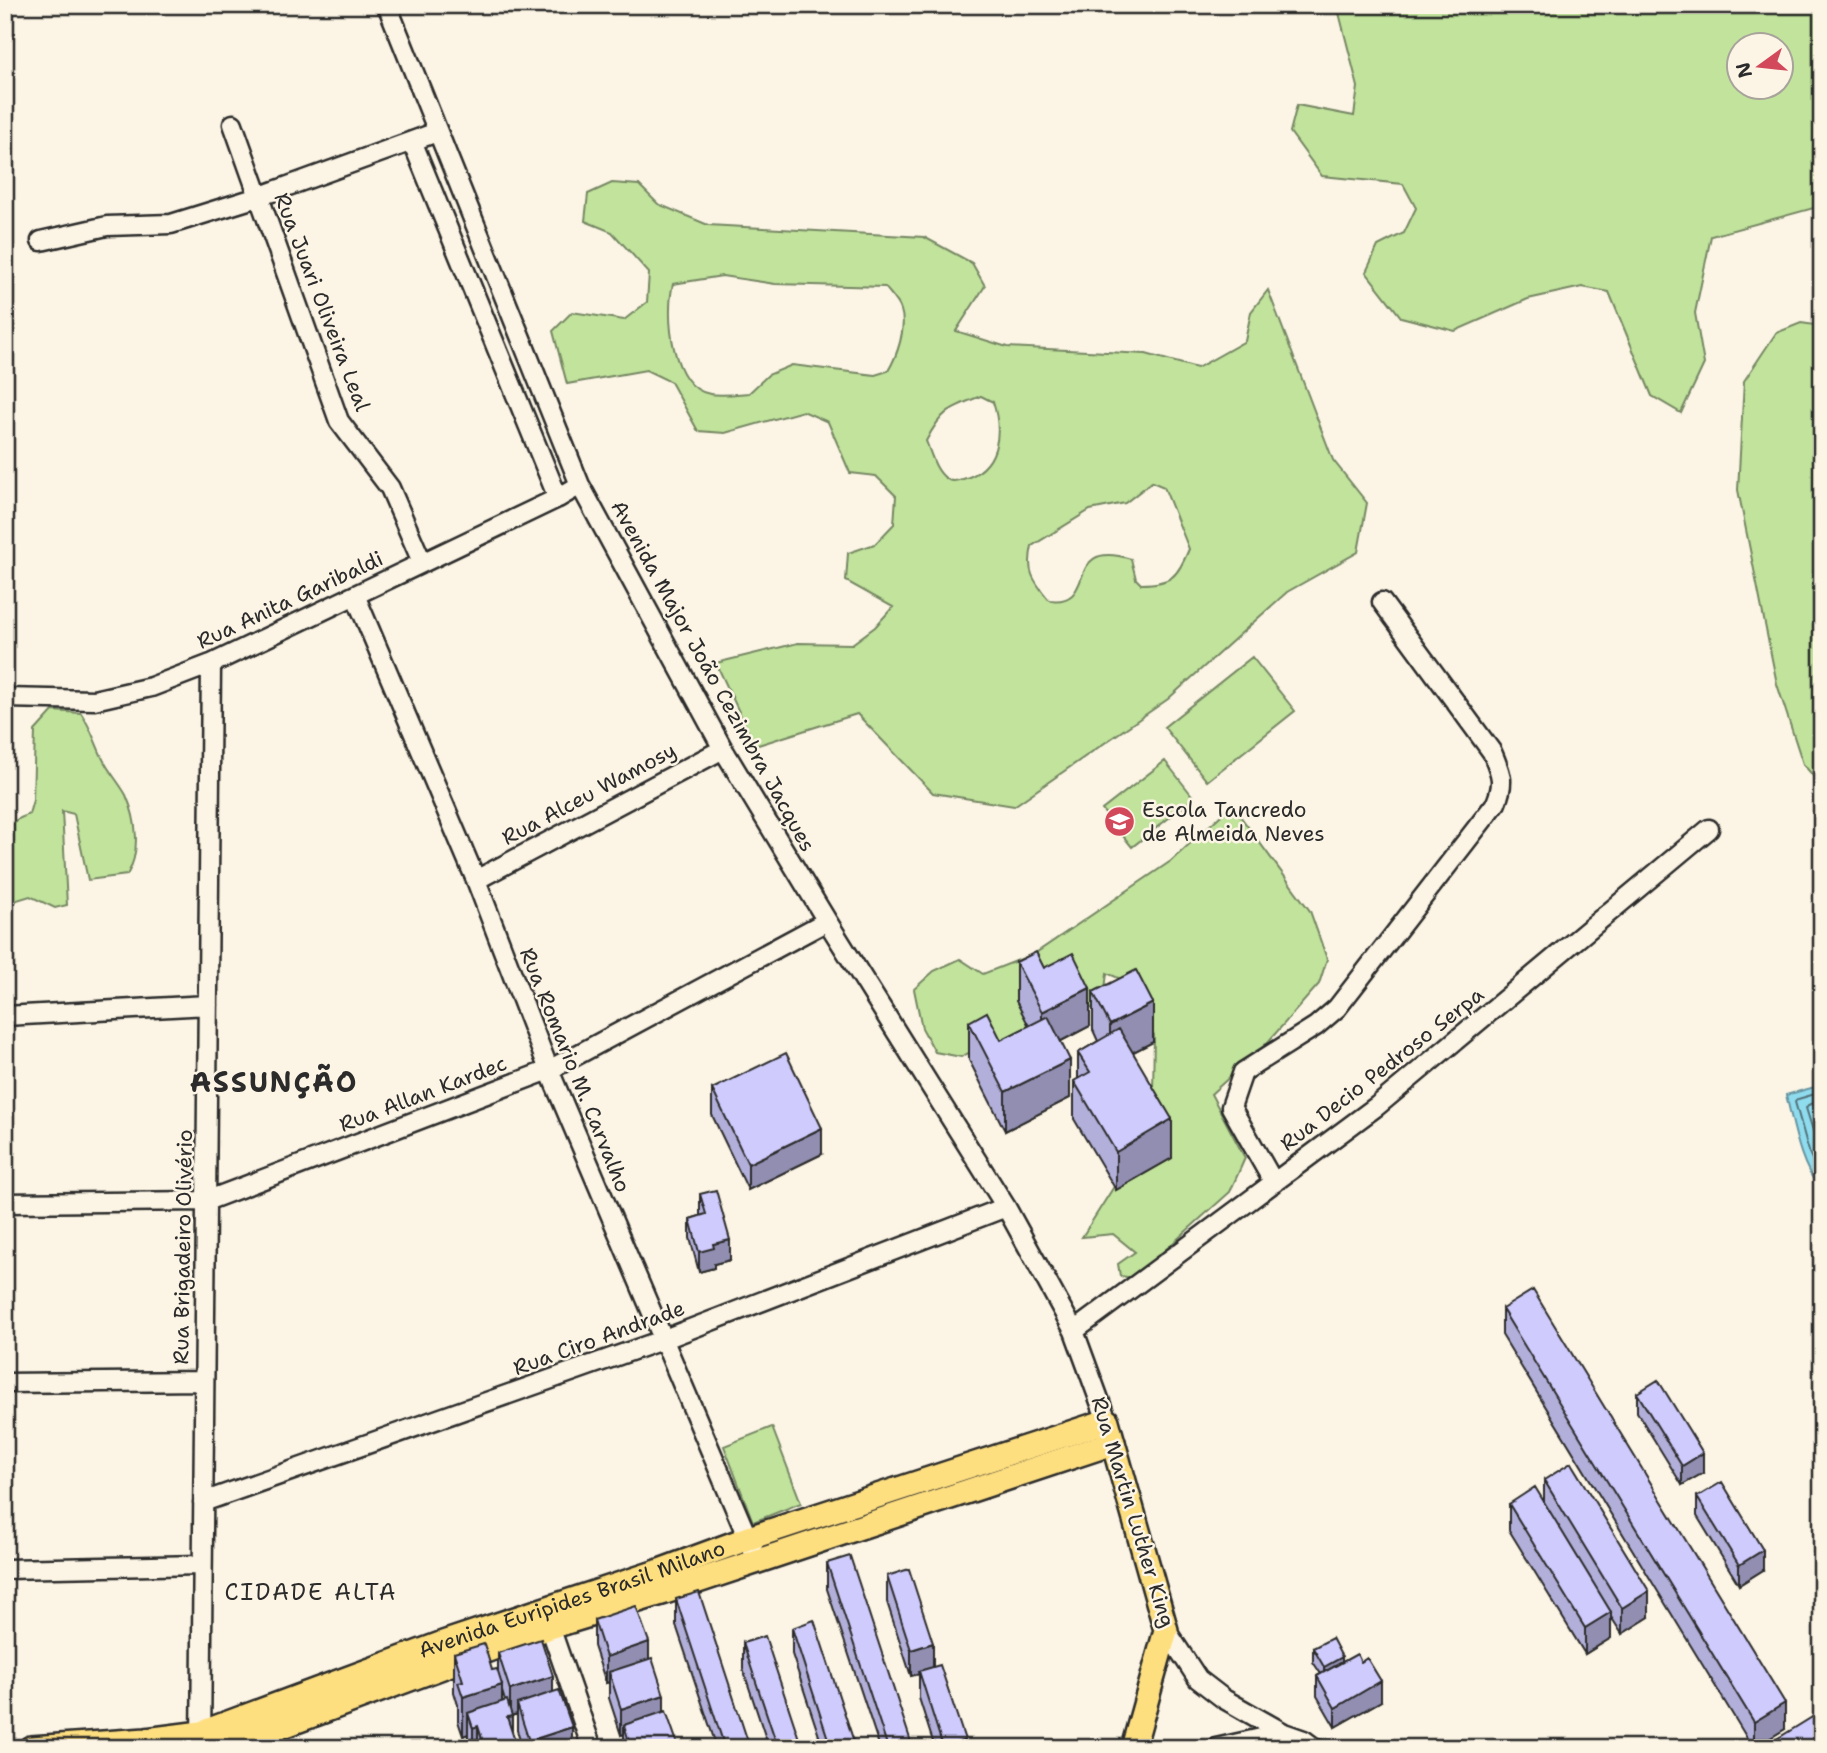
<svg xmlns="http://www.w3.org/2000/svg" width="1827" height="1753" font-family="'Shantell Sans',sans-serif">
	<rect width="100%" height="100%" fill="#fcf5e5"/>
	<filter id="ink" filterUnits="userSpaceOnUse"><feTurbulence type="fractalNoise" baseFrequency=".0143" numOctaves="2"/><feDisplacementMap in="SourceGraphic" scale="14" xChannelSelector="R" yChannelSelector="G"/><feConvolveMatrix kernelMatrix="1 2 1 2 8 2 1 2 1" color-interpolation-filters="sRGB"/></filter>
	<g filter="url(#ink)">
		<path fill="#c1e39c" stroke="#768764" stroke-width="2" fill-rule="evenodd" d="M1337,5H1822V195L1814,208L1711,236L1695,313L1704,364L1681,413L1652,396L1609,292L1582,287L1528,299L1455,331L1401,317L1366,272L1378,246L1404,233L1416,208L1403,184L1322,176L1290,132L1297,105L1354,116L1358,87ZM1740,46H1782V88H1740Z
			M612,183L639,185L658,204L708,225L924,237L972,263L985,286L956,331L1007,347L1146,354L1197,368L1245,341L1251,312L1268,290L1333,460L1367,503L1358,552L1287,592L1168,699L1014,806L933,793L857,714L755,746L716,663L798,643L852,644L875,627L893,607L846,581L848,553L875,544L894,524L896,496L876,476L850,473L828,422L803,411L725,433L698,431L671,382L646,370L567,384L553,331L572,312L624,320L647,302L649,273L612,232L585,221L588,194ZM722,276L775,284L885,287C890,294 899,302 901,310C907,328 897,356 888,371L875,375L792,365L768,375L749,393C737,394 722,396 710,394C671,388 665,314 673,284ZM981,396L993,402C1003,433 999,469 963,479C957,480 952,483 947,479C935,471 931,453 926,441C942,410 950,408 981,396ZM1152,482L1164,487L1189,549C1178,576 1172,584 1141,584L1136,579L1131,559C1061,538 1100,607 1049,600C1033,580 1026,572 1032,546L1090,510L1125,503Z
			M1801,323L1822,326L1821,785L1803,764L1777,684L1738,490L1744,381L1776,333Z
			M1252,657L1295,711L1207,781L1164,727Z
			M53,711L81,713C92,729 96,746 105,763C111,774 120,784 126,795C137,820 141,852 127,875L88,880L74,814L62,811L67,905L55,908L30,896L17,900L5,916V831L16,820L29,814L33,800L35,731Z
			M1165,761L1194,798L1132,847L1102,810Z
			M1232,805L1310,911L1327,959L1319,984L1267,1043L1211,1094L1245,1158L1230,1192L1134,1278L1120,1276L1118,1264L1135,1252L1113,1234L1082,1237L1139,1147L1153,1092L1154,1035L1132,984L1107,973L1104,998L1039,1050L986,1044L961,1057L935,1052L922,1028L914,989L934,971L960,959L983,974L1034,954L1171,861Z
			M772,1427L801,1503L753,1522L724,1446Z"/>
		<path fill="#8fdcef" stroke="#6795a1" stroke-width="2" d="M1822,1085V1185L1819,1186C1800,1167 1793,1121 1786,1095Z"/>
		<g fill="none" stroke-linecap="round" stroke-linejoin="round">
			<path stroke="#537279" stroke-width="2" d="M1822,1092L1798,1099L1795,1102L1810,1155L1822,1178
				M1822,1101L1808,1105L1806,1108L1822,1160"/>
			<defs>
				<path id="minor" d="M387,5L580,485L723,749L827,921L1006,1207L1074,1331L1107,1421
					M233,124L339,421L390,488L422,562
					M412,141L558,498
					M41,241L107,226L171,224L258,197L437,132
					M355,595L476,880L549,1070L757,1560
					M5,698L94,700L151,687L211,664L558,498L580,485
					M476,880L723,749
					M5,1016L208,1005
					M1274,1183L1231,1107L1243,1072L1316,1026L1337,1008L1496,803C1505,781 1501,774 1492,752L1382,602
					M5,1203L206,1201L549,1070L827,921
					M1074,1331L1377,1106L1709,829
					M5,1383L204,1381
					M203,1502L662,1340L1006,1207
					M5,1569L202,1565
					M550,1627L592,1748
					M1166,1630L1198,1679L1224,1699L1284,1733L1304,1740L1315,1748
					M201,1748L211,664
					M1216,1748L1284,1733"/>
				<g id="major">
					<path id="s1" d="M31,1748L146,1740L201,1733L443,1643L657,1572L749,1538L1107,1421L1166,1630L1133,1748"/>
					<path d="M224,1748L550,1627L665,1592L1113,1443"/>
				</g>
			</defs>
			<use href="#minor" stroke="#2b2b2b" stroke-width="23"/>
			<use href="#major" stroke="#2b2b2b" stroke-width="28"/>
			<use href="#minor" stroke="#fcf5e5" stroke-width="18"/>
			<use href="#major" stroke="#fedf80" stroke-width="23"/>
		</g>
		<path fill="#b2afda" stroke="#2b2b2b" stroke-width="2" fill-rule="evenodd" d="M1016,962L1044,968L1090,1026L1061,1041L1070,1098L1005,1131L969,1060V1022L1001,1040L1029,1026L1016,1001Z
			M1093,992L1153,1042L1133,1052L1172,1158L1116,1190L1074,1119V1081L1078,1079V1053L1098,1041L1093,1030Z
			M712,1089L822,1154L748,1190L712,1115Z
			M700,1194L730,1260L714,1264V1268L699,1272L690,1238V1219L700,1216Z
			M1502,1309L1785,1729L1753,1748L1502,1335Z
			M1637,1393L1703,1473L1682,1485L1637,1412Z
			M1544,1480L1649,1617L1622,1634L1611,1617V1638L1585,1654L1509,1530V1504L1544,1501Z
			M1697,1497L1763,1570L1739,1585L1697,1516Z
			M827,1563L913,1748H880L827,1589Z
			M887,1576L933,1667L965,1748H935L919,1698V1674L911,1676L887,1602Z
			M676,1599L750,1748H717L676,1625Z
			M594,1620L649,1659L664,1712L679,1748H624V1734L621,1735L609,1698V1682L606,1683L594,1646Z
			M792,1628L856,1748H823L792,1654Z
			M743,1643L802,1748H769L743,1669Z
			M1313,1648L1342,1662L1381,1701L1335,1727L1317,1696V1676L1321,1674L1313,1662Z
			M454,1653L498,1673V1653L553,1692L572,1748H522L517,1730V1714L512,1716V1732L516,1748H468V1734L463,1736L458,1721V1705L454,1692ZM502,1691L505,1701L502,1702Z"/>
		<path fill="#918eb1" stroke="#2b2b2b" stroke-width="2" d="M1090,988V1026L1042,1051V1012Z
			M1153,1003V1042L1110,1064V1025Z
			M1070,1060V1098L1005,1131V1092Z
			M1172,1119V1158L1116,1190V1152Z
			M822,1128V1154L748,1190V1164Z
			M730,1240V1260L714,1264V1268L699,1272V1252L713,1244Z
			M1703,1453V1473L1682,1485V1466Z
			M1763,1550V1570L1739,1585V1565Z
			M1649,1591V1617L1622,1634V1608Z
			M1611,1612V1638L1585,1654V1628Z
			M649,1642V1669L609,1672V1682L606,1683V1657Z
			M933,1643V1669L911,1676V1650Z
			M1342,1657V1670L1324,1680V1667Z
			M553,1676V1702L517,1704V1714L510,1716V1690Z
			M1381,1681V1701L1335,1727V1708Z
			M502,1685V1723L478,1726V1748H473V1728L468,1713V1734L463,1736V1697Z
			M664,1695V1721L624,1725V1734L621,1735V1709Z
			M1785,1703V1729L1754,1748V1722Z
			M512,1716V1745L516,1744V1748H504L507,1717Z
			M572,1727V1748H529V1741Z
			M965,1740V1748H943V1747Z"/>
		<path fill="#cfcbfd" stroke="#2b2b2b" stroke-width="2" d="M1036,952L1044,968L1073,953L1090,988L1042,1012L1016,962Z
			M1136,970L1153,1003L1110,1025L1093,992Z
			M987,1012L1001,1040L1048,1016L1070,1060L1005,1092L969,1022Z
			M1119,1029L1172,1119L1116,1152L1074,1081L1090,1072L1078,1053Z
			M786,1053L822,1128L748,1164L712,1089Z
			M716,1190L730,1240L713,1244L714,1248L699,1252L690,1219L706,1214L700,1194Z
			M1533,1290L1785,1703L1754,1722L1502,1309Z
			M1658,1380L1703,1453L1682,1466L1637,1393Z
			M1571,1463L1649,1591L1622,1608L1544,1480Z
			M1722,1482L1763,1550L1739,1565L1697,1497Z
			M1535,1487L1611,1612L1585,1628L1509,1504Z
			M850,1556L913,1748H888L827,1563Z
			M909,1569L933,1643L911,1650L887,1576Z
			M699,1592L750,1748H725L676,1599Z
			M636,1606L649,1642L606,1657L594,1620Z
			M814,1620L856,1748H831L792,1628Z
			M765,1636L802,1748H778L743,1643Z
			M1332,1638L1342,1657L1324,1667L1313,1648Z
			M541,1639L553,1676L510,1690L498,1653Z
			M484,1644L492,1670L497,1669L502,1685L463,1697L458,1682L463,1681L454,1653Z
			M1357,1654L1361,1662L1367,1658L1381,1681L1335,1708L1317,1676Z
			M652,1658L664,1695L621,1709L609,1672Z
			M940,1665L965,1740L943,1747L919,1671Z
			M559,1690L572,1727L529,1741L517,1704Z
			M507,1700L512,1716L507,1717L516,1744L504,1748H485L478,1726L473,1728L468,1713Z
			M666,1711L679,1748H631L624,1725Z
			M1822,1711V1748H1762Z"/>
	</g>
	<defs>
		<symbol id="school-disc" viewBox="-11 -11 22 22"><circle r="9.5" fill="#d1495b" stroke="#fcf5e5"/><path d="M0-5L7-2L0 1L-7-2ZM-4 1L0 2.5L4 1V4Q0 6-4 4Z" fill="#fff"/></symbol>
	</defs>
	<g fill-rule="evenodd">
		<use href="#school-disc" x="1102" y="804" width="35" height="35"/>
	</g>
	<g text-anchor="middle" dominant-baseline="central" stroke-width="5" stroke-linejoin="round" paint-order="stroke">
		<g font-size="21" fill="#2b2b2b" stroke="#fcf5e5">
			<text transform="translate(322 302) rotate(69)">Rua Juari Oliveira Leal</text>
			<text transform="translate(290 600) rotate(-25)">Rua Anita Garibaldi</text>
			<text transform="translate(713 676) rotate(61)">Avenida Major João Cezimbra Jacques</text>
			<text transform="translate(589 794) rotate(-28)">Rua Alceu Wamosy</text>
			<text transform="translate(1382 1069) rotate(-38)">Rua Decio Pedroso Serpa</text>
			<text transform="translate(575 1070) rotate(68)">Rua Romario M. Carvalho</text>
			<text transform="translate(423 1094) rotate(-21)">Rua Allan Kardec</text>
			<text transform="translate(183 1247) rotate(-89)">Rua Brigadeiro Olivério</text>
			<text transform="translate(599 1338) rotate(-20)">Rua Ciro Andrade</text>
			<text transform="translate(1133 1512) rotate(73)">Rua Martin Luther King</text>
			<text stroke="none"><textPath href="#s1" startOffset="565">Avenida Euripides Brasil Milano</textPath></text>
		</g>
		<g font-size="21" fill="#2b2b2b" stroke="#fcf5e5" text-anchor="start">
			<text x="1142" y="810">Escola Tancredo<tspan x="1142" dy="24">de Almeida Neves</tspan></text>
		</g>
		<g font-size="23" letter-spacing="2" fill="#2b2b2b" stroke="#fcf5e5">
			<text x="311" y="1592">CIDADE ALTA</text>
		</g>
		<g font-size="28" font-weight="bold" letter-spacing="2" fill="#2b2b2b" stroke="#fcf5e5">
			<text x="274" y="1082">ASSUNÇÃO</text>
		</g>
	</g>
	<rect width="1827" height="1753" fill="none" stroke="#fcf5e5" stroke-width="28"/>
	<rect x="14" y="14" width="1799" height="1725" fill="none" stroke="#2b2b2b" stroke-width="2.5" filter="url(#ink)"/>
	<g transform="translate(1760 66) rotate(255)"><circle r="33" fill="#fcf5e5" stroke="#a8a49b" stroke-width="2"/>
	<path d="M0-5L12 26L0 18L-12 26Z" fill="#d1495b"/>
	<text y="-10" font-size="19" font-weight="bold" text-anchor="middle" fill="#2b2b2b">N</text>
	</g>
</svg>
